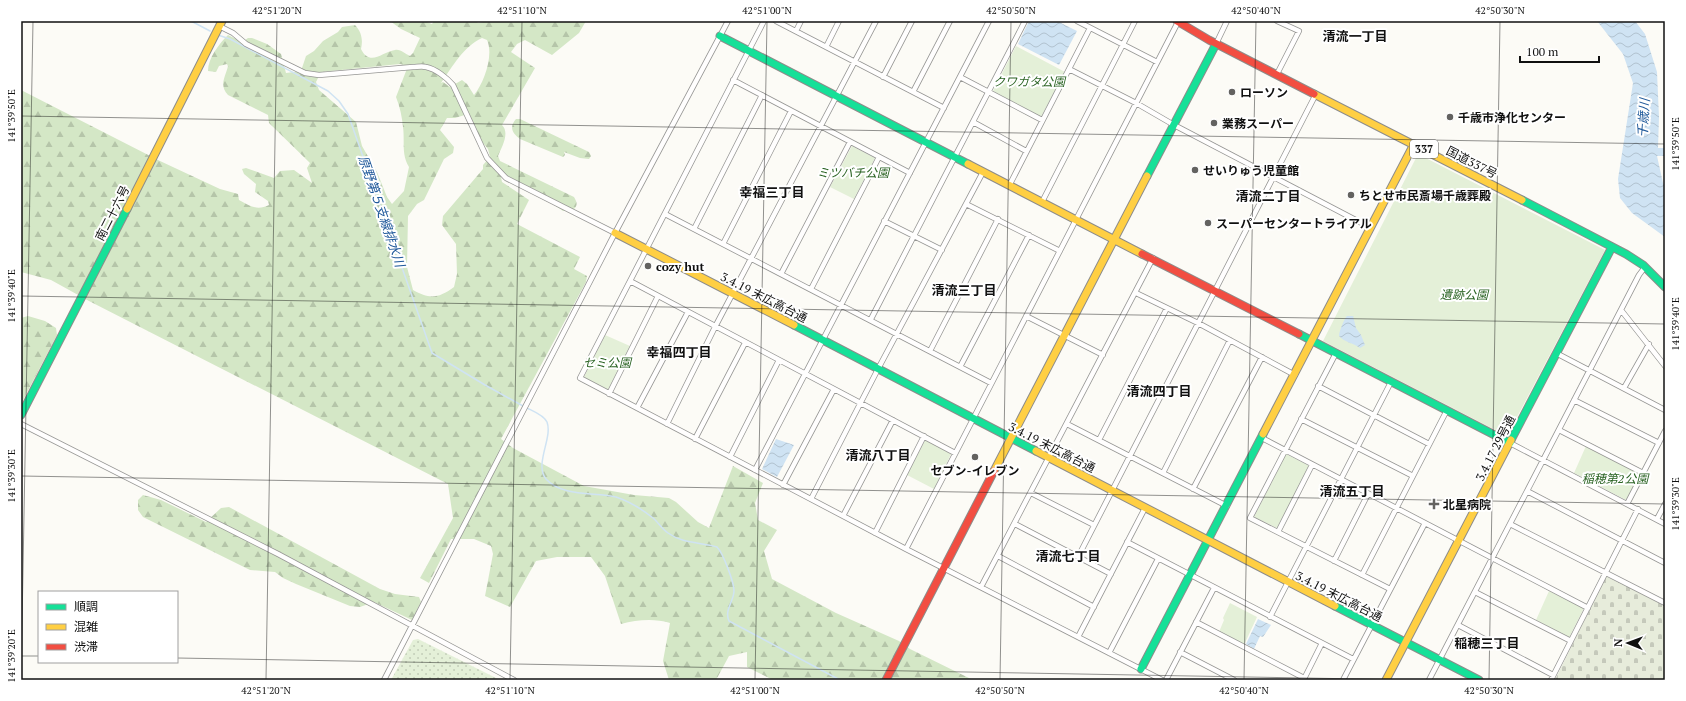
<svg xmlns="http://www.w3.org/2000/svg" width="1686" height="701" font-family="'PT Serif','Noto Sans JP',serif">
	<defs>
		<pattern id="grass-dots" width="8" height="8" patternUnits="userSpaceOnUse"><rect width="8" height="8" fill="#e4f0d8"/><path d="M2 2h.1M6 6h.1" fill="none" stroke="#c3cdb8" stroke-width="1.8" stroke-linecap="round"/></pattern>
		<pattern id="forest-firs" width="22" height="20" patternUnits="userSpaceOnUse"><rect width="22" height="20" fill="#d4e7c6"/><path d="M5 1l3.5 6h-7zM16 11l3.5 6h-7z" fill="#b5c5a9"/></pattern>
		<pattern id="cemetery-stones" width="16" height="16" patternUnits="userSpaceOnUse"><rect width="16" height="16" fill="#e7ecdb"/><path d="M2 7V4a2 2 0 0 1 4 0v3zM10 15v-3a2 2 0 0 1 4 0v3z" fill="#c5c9bb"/></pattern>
		<pattern id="water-waves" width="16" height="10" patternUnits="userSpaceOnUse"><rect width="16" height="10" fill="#cfe3f3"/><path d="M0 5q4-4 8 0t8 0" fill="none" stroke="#b1c2cf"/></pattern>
	</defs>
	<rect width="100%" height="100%" fill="#fcfbf6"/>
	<path fill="url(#grass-dots)" d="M418,639L500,680H391L413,640Z"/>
	<path fill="url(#forest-firs)" fill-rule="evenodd" d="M390,21H424L432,24L434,21H476L478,23L489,21H586L579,33L552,55L525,40L517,44L511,52L535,68L502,125C510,133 502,147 498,156L500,161L574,197C577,202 578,205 574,209L563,211L531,189L501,177L502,182L529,200L517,224L580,257L574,269L587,276L586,282L501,439L513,448L584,486L634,495L669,498L676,502L698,522L709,528L733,466L763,483L755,503L758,520L777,530L764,551L772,579L836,613L899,641L910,649L973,680H773L747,667V652L729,656L716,680H669L663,661L670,623C653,618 637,620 621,624L605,576L591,557H557L536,561L510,607L485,596L493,554L491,546L474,539H451L429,583L420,578L453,518L448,484L89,301L51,280L21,272V90L160,161L220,189L238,194L239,200C250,206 257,211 269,205L268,201L255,192L256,184L244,174L242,169L246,168L274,178L280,171L294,170L312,183L307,168L310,163L269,123L268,115L228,95C219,85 225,78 228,66L227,64L219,66L216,72L208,71C208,58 219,44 228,35L242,42L248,38H252L267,44L281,54L286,73L301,71L306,56L314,51L323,41L338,32L342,27L355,25C362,32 363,41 361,49C370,67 382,52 395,50C401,49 405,54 410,56L413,53L420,38L401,29ZM482,38L487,40C494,55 484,83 474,95L467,84L462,80L450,87L443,82L441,83C453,66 463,47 482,38ZM400,64L408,66L396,97C400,107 402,117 403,127C405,141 401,154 409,167L404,191L392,204L387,197L377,172L362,146L356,122L319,90L316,82L321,72ZM468,114L478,137L488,149L490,157L483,165V169L443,216L442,225L456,244L457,274L454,287C438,299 429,299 413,290L407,267L408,216L417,204L424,200L444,159L453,153L454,147L440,130L447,118H455Z
		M516,119H520L589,152L591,156L589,159L580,158L564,152L565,155L563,157L520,139C512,133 509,127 516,119Z
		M28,316L45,321L56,328L57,335L21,404V318Z
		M143,495L161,500L206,522L221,508L229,507L380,589L395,594L419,597L421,602L412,620L374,602L360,607L350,606L296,584L283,578L275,572L250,570L143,517L138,510V500Z"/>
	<path fill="url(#cemetery-stones)" d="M1606,576L1665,605V680H1555Z"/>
	<path fill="#e4f0d8" d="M1016,46L1065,72L1041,117L993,91Z
		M852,146L875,158L854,199L830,187Z
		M1418,154L1605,250L1507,436L1323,341Z
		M605,335L630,346L608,390L584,377Z
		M925,440L951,454L934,489L907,475Z
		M1586,446L1640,474L1626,500L1574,473Z
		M1286,454L1310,466L1277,528L1254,517Z
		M1549,591L1584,608L1569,638L1536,620Z
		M1230,603L1257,617L1244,645L1219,632L1224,620L1223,618Z"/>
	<path fill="url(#water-waves)" d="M1029,21H1057L1077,31L1059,65L1018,44Z
		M1597,21H1635L1645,34L1657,72L1659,117L1658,148H1665V156H1657L1663,183L1665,186V237L1632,213L1620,198L1618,179L1633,83L1623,54Z
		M1347,316H1353L1356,328L1361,335L1365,345L1360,348C1353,343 1344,342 1339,336C1339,332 1344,319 1347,316Z
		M776,439L794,445L777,477L762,469Z
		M1258,619L1271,625L1263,637L1260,636L1254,649L1246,644Z"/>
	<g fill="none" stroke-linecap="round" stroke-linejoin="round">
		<path stroke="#cfe3f3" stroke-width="1.5" d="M191,21L210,31
			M218,35L230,39L328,91L339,101L348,114L432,353L485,385L523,406
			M527,408C533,411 544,415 547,422C553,438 534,464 546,479C562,497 594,492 616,497C628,501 643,510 653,518C658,522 662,529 668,533C683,544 700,542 717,547C723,553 734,582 734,591C734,601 724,610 729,621L840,680"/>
		<defs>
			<path id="street" d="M764,21L580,378L906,549L1162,680
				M776,21L944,108
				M1077,21L1157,62
				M1277,21L1299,31L1277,74
				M219,26L233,33L246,44L305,73L319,75L413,67C417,67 422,66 426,67C436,69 447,78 453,85L487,158L506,178L615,233
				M796,31L801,21
				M1216,44L1227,21
				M826,47L839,21
				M1069,69L1136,103L1174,125L1371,228
				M883,77L912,21
				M960,77L1042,120
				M733,80L910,173
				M913,92L950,21
				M973,122L1026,151
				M1009,186L1090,28
				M1042,202L1135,21
				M966,204L1060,251
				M665,214L991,383
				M884,221L942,250
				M694,229L762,95
				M723,244L791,111
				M781,274L850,142
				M630,281L955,453
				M811,289L879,157
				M1136,293L1198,323L1295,375
				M1621,310L1665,366
				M1026,316L1103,355
				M871,319L1025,21
				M930,351L998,219
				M1336,353L1250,518L1390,589
				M1556,353L1665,410
				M960,367L1029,235
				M1318,386L1429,444
				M1624,388L1649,344
				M609,394L658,296
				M1574,400L1659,443
				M637,408L688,312
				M1301,419L1413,476
				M21,424L278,554L514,680
				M667,424L715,327L876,21
				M1067,424L1227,506
				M1559,430L1643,473
				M1262,438L1588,608
				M695,439L745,343
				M1099,440L1167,308
				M1510,443L1665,524
				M730,457L779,360
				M755,470L989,21
				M1163,473L1230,340
				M783,485L834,389
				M1193,489L1262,357
				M1527,491L1665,563
				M1031,493L1094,525
				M811,499L878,369L983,172
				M1627,504L1665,431
				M843,516L893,420
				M1657,519L1665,504
				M1015,524L1111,574
				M1510,524L1665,603
				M1278,532L1312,465
				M875,533L924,436
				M1127,542L1353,659
				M906,549L1178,22
				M998,556L1094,607
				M1078,557L1316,94
				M1334,561L1368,494
				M1362,575L1447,410
				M981,587L1153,258
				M1475,592L1571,641
				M1270,617L1391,382
				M1196,622L1304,678
				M1458,625L1553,675
				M1078,637L1145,508
				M1180,652L1234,680
				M1109,653L1158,559
				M1304,679L1322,643
				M384,680L615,233L728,21
				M1166,680L1214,588
				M1343,680L1425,523
				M1429,680L1639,275L1645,267
				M1551,680L1638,509"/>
			<path id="fast" d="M720,36L968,164
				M1147,176L1216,44
				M1522,200L1626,254L1643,265L1665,287
				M794,325L1036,451
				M1299,334L1510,443
				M21,415L127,209
				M1511,440L1612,247
				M1335,606L1479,680
				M1141,669L1263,434"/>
			<path id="slow" d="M1314,94L1522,200
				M968,164L1142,254
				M127,209L222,21
				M615,233L794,325
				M1263,434L1414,144
				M1036,451L1335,606
				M994,471L1147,176
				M1386,680L1511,440"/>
			<path id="jam" d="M1177,21L1209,40L1314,94
				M1142,254L1299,334
				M886,680L994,471"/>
		</defs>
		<use href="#street" stroke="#969694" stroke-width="6"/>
		<use href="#fast" stroke="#8d8c8a" stroke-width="9"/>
		<use href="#slow" stroke="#8d8c8a" stroke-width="9"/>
		<use href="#jam" stroke="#8d8c8a" stroke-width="9"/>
		<use href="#street" stroke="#fffefe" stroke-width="4.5"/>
		<use href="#fast" stroke="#16e098" stroke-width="7"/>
		<use href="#slow" stroke="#ffcf43" stroke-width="7"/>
		<use href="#jam" stroke="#f24e42" stroke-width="7"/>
	</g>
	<path fill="none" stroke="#101010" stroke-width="1" stroke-opacity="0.45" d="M21,116L1665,144M21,296L1665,324M21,476L1665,504M21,656H39M177,658L1417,680M21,680L33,21M266,680L277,21M510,680L522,21M755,680L767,21M1000,680L1011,21M1244,680L1256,21M1489,680L1500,21"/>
	<g fill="#636260" stroke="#fff" stroke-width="1.5">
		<circle cx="1232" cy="92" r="4"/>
		<circle cx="1450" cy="117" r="4"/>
		<circle cx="1214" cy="123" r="4"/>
		<circle cx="1195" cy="170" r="4"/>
		<circle cx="1351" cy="195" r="4"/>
		<circle cx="1208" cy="223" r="4"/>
		<circle cx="648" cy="266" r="4"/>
		<circle cx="975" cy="457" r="4"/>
		<path d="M1432 498h4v4h4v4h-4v4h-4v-4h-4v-4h4z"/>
	</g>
	<g text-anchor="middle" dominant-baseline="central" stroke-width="4" stroke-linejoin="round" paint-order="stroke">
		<rect fill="#fff" stroke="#585858" stroke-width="1" x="1410" y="140" width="28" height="18" rx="3"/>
		<g font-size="11" font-weight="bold" fill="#101010">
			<text x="1424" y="149">337</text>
		</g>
		<g font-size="12" font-style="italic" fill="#2b6424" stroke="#fff">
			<text x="1029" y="81">クワガタ公園</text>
			<text x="853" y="172">ミツバチ公園</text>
			<text x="1464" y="294">遺跡公園</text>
			<text x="607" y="362">セミ公園</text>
			<text x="1615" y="478">稲穂第2公園</text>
		</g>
		<g font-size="12" font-weight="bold" fill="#101010" stroke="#fff" text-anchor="start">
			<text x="1240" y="92">ローソン</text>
			<text x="1458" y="117">千歳市浄化センター</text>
			<text x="1222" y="123">業務スーパー</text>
			<text x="1203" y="170">せいりゅう児童館</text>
			<text x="1359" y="195">ちとせ市民斎場千歳葬殿</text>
			<text x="1216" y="223">スーパーセンタートライアル</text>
			<text x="656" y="266">cozy hut</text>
			<text x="975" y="470" text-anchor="middle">セブン-イレブン</text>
			<text x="1443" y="504">北星病院</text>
		</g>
		<g font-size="12" fill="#101010" stroke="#fff">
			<text transform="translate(1472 162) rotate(27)">国道337号</text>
			<text transform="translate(112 213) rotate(-63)">南二十六号</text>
			<text transform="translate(764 297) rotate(27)">3.4.19 末広高台通</text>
			<text transform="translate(1052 447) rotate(27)">3.4.19 末広高台通</text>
			<text transform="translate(1495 448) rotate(-63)">3.4.17 29号通</text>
			<text transform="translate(1339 596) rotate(27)">3.4.19 末広高台通</text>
		</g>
		<g font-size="13" font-weight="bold" fill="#101010" stroke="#fff">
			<text x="1355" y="36">清流一丁目</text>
			<text x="772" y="192">幸福三丁目</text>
			<text x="1268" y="196">清流二丁目</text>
			<text x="964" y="290">清流三丁目</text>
			<text x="679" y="352">幸福四丁目</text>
			<text x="1159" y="391">清流四丁目</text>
			<text x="878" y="455">清流八丁目</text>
			<text x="1352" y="491">清流五丁目</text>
			<text x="1068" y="556">清流七丁目</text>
			<text x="1487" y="643">稲穂三丁目</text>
		</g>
		<g font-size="13" font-style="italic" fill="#215a9b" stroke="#fff">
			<text transform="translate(1643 118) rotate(-86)">千歳川</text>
			<text transform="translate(382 211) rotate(71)">原野第５支線排水川</text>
		</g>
	</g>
	<rect width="1686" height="701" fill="none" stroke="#ffffff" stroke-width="44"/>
	<rect x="38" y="591" width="140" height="72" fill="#ffffff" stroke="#9f9f9f"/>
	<rect x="46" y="604" width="20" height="6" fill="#16e098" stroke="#9f9f9f"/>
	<text x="74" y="611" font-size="12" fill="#101010">順調</text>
	<rect x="46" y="624" width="20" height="6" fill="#ffcf43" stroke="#9f9f9f"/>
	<text x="74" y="631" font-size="12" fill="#101010">混雑</text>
	<rect x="46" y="644" width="20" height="6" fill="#f24e42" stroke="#9f9f9f"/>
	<text x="74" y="651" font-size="12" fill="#101010">渋滞</text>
	<g transform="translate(1628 643) rotate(271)" stroke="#ffffff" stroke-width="3" paint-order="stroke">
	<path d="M0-3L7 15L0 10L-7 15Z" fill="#101010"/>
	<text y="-6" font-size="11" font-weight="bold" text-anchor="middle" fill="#101010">N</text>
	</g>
	<path d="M1520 56v6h79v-6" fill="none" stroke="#101010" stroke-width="2"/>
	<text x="1526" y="56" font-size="12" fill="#101010" stroke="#ffffff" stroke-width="3" paint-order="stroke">100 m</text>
	<rect x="22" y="22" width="1642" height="657" fill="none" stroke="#101010" stroke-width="1.5"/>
	<g font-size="10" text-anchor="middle" fill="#101010">
		<text x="277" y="14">42°51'20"N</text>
		<text x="522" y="14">42°51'10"N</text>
		<text x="767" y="14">42°51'00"N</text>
		<text x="1011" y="14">42°50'50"N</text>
		<text x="1256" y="14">42°50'40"N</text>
		<text x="1500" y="14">42°50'30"N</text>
		<text transform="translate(11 116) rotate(-90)" y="4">141°39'50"E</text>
		<text transform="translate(1675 144) rotate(-90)" y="4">141°39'50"E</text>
		<text transform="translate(11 296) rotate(-90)" y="4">141°39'40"E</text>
		<text transform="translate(1675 324) rotate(-90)" y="4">141°39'40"E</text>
		<text transform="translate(11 476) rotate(-90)" y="4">141°39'30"E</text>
		<text transform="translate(1675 504) rotate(-90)" y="4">141°39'30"E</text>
		<text transform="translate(11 656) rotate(-90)" y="4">141°39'20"E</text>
		<text x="266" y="694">42°51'20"N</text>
		<text x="510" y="694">42°51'10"N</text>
		<text x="755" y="694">42°51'00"N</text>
		<text x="1000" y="694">42°50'50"N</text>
		<text x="1244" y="694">42°50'40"N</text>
		<text x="1489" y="694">42°50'30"N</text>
	</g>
</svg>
